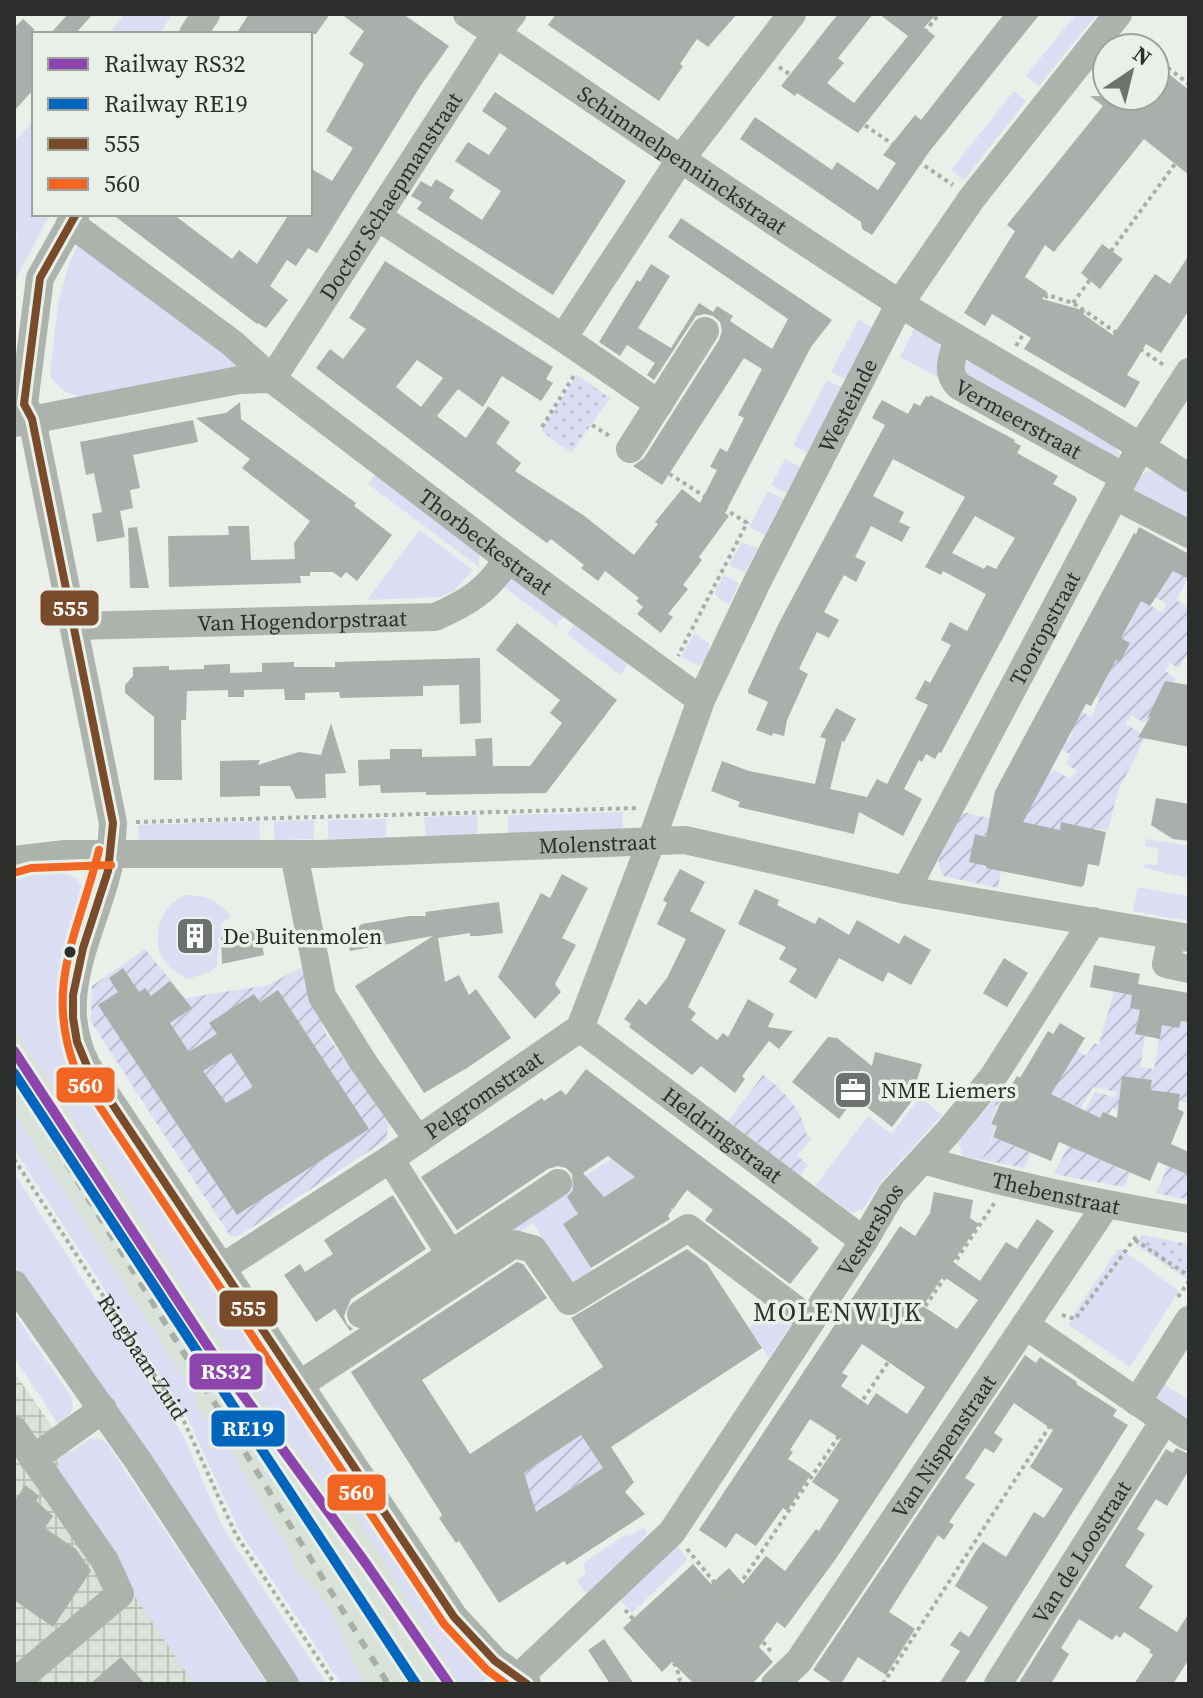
<svg xmlns="http://www.w3.org/2000/svg" width="1203" height="1698" font-family="'Source Serif 4',serif">
	<defs>
		<pattern id="industrial-grid" width="8" height="8" patternUnits="userSpaceOnUse" patternTransform="scale(2)"><rect width="8" height="8" fill="#d8e2d8"/><path d="M0 4h8M4 0v8" fill="none" stroke="#bac2ba"/></pattern>
		<pattern id="park-dots" width="8" height="8" patternUnits="userSpaceOnUse" patternTransform="scale(2)"><rect width="8" height="8" fill="#dbddf3"/><path d="M2 2h.1M6 6h.1" fill="none" stroke="#bcbed0" stroke-width="1.8" stroke-linecap="round"/></pattern>
		<pattern id="garden-furrows" width="10" height="10" patternUnits="userSpaceOnUse" patternTransform="scale(2)"><rect width="10" height="10" fill="#dbddf3"/><path d="M-1 1l2-2M0 10L10 0M9 11l2-2" fill="none" stroke="#bcbed0"/></pattern>
	</defs>
	<rect width="100%" height="100%" fill="#eaefea"/>
	<path fill="#d8e2d8" d="M14,1000L469,1684H344L200,1434L14,1141Z"/>
	<path fill="url(#industrial-grid)" d="M14,1372L232,1684H14Z"/>
	<path fill="#dbddf3" d="M125,14H172L160,34H108Z
		M1076,14H1097L1039,86L1026,76Z
		M1014,91L1026,101L964,180L951,170Z
		M34,120V214H50L18,275L14,291V239L18,235L14,229V142Z
		M80,240L235,357L238,369L95,398C74,397 62,393 50,376L58,303L69,264Z
		M859,319L878,332L847,380L831,372Z
		M915,327L948,346L938,377L900,357Z
		M958,358L967,363L970,358L1115,447L1120,454L1116,462L955,372Z
		M827,380L843,388L807,453L793,445Z
		M785,459L800,467L786,493L771,485Z
		M1148,471L1158,472L1189,486V526L1130,496L1142,475Z
		M376,473L479,553V567L368,484Z
		M768,491L783,499L765,535L749,527Z
		M419,530L473,570L455,590L440,597L367,600Z
		M742,542L758,548L745,572L729,565Z
		M724,575L739,583L729,605L714,594Z
		M508,579H515L565,615L556,626L499,583Z
		M576,622L629,663L620,675L567,634Z
		M694,633L710,644L708,647L711,653L699,666L681,657Z
		M622,812L623,831L508,835V815Z
		M477,815V835L426,837L424,817Z
		M386,819V837L328,839V820Z
		M314,820V839L274,840V821Z
		M259,821L260,841L148,843L139,840L138,825Z
		M1146,839L1189,846V878L1144,868L1145,864L1157,865L1159,849L1145,846Z
		M50,872C65,872 79,874 83,891L63,959L68,961L61,1006L493,1675L479,1684H460L357,1518L338,1505L271,1415L183,1287L134,1208L14,1029V879Z
		M1138,887L1189,896V921L1133,911Z
		M186,895C204,895 218,900 230,915L229,919L221,923L222,935L219,938L217,965L210,972L187,979C176,973 162,963 159,950C154,928 164,903 186,895Z
		M920,1097L942,1115L883,1180L863,1209L852,1213L815,1186L868,1116L891,1134Z
		M991,1103L997,1106L990,1124L996,1127L982,1160L963,1156L958,1143Z
		M14,1113L194,1394L197,1408L205,1419L213,1425L234,1457L292,1556C297,1579 304,1576 317,1592C339,1620 347,1655 365,1684H341L239,1530L187,1417L14,1149Z
		M611,1159L667,1202L619,1187L563,1224L597,1277L571,1284L533,1223L341,1349L337,1343Z
		M14,1173L183,1435L223,1528L327,1684H299L116,1411L31,1293L14,1262Z
		M1121,1249L1179,1291L1130,1367L1069,1325L1072,1317L1117,1250Z
		M781,1306L796,1317L769,1358L749,1327Z
		M14,1313L72,1398C75,1412 68,1416 58,1424L14,1357Z
		M1160,1382L1189,1400V1422L1155,1399Z
		M91,1438L101,1439L108,1445L267,1684H194L119,1573L58,1474L59,1459Z
		M644,1527L647,1533L633,1552L587,1595L577,1581L586,1573L583,1564L585,1562L626,1534L628,1537Z
		M676,1543L687,1560L632,1613L619,1599Z"/>
	<path fill="url(#park-dots)" d="M577,375L610,398L571,453L541,431Z
		M1142,1235L1189,1244L1187,1279L1136,1245Z"/>
	<path fill="url(#garden-furrows)" fill-rule="evenodd" d="M1149,557L1189,577L1176,600L1189,607V651L1179,668L1170,663L1165,671L1176,678L1151,726L1131,715L1125,724L1146,736L1118,791L1108,830L1095,829L1088,863L984,842V836L975,835L971,851L981,853L979,864L986,868L1001,869L998,888L944,876C929,857 950,832 960,814L967,813L1010,823L1036,783L1054,770L1069,778L1078,771L1066,764L1070,754L1053,745L1054,736L1068,742L1073,732L1059,725L1072,707L1091,717L1100,699L1081,689L1082,686L1100,690L1106,679L1109,656L1120,662L1130,643L1121,638L1131,621L1129,595L1162,612L1167,604L1155,597Z
		M145,949L185,998L268,985L302,967L326,1034L389,1123L386,1140L237,1237L230,1236L91,1022L92,986ZM278,990L330,1069V1070L244,1012L239,1004L254,994L260,1002Z
		M1114,992L1132,995L1130,1008L1143,1010L1139,1017L1135,1034L1145,1036L1140,1067L1154,1069L1162,1025L1181,1021L1189,1022V1103L1179,1101L1180,1094L1153,1091L1164,1127L1116,1118L1119,1112L1112,1108L1109,1115L1103,1113L1097,1126L1073,1132L1095,1092L1115,1097L1117,1092L1093,1087L1081,1108L1055,1096L1008,1111L991,1103L1003,1086L1009,1089L1071,1046L1086,1056L1094,1044H1099Z
		M763,1075C784,1091 801,1108 807,1136L812,1138L797,1156L808,1165L800,1176L728,1121Z
		M993,1137L1031,1153L1024,1168L982,1160Z
		M1068,1146L1130,1173L1124,1187L1054,1174Z
		M1168,1166L1189,1175V1200L1156,1193Z
		M581,1435L603,1468L535,1513L524,1473Z"/>
	<path fill="#abafab" fill-rule="evenodd" d="M68,14H93L75,34H50Z
		M249,14H330L316,34H236Z
		M341,14H403L449,46L421,85L317,253L308,248L296,266L287,260L270,286L288,300L266,328L258,323L257,324L112,214H173L232,259L239,250L257,264L289,214H310V168L332,181L353,148L326,131L364,64L349,54L364,31Z
		M556,14H737L708,47L697,39L680,64L683,66L659,101L548,25Z
		M838,14H873L838,58L844,63L827,83L854,103L908,36L879,14H936L924,28L935,36L858,133L797,93L795,96L781,86Z
		M1004,14H1040L929,152L872,235L862,229L861,222L740,139L755,117L832,170L837,162L878,190L896,163L883,155L915,115L921,120Z
		M23,19L34,29V89L14,111V28Z
		M1155,63L1189,90V175L1144,139L1054,252L1045,245L1025,277L1047,292L1042,299L1086,311L1083,314L1113,335L1155,274L1170,284L1189,255V310L1161,353L1146,344L1127,375L1140,382L1125,408L1024,349L1031,338L1007,323L992,314L985,326L964,313L1015,231L1007,225L1103,106L1090,96H1155Z
		M495,92L626,181L553,295L417,209L422,202L411,196L421,181L431,187L436,179L454,190L449,198L482,220L501,191L455,161L468,142L489,155L507,128L482,111Z
		M681,218L832,320L811,347L725,513L729,516L699,557L702,560L683,585L688,589L668,614L673,617L661,633L637,614L643,607L636,601L639,598L605,571L598,581L581,568L584,565L551,539L547,543L518,522L316,368L330,349L343,359L366,329L349,318L385,261L553,367L546,379L553,383L541,401L502,376L483,407L458,389L437,416L466,438L488,406L510,422L496,443L521,463L515,471L583,515L634,555L658,524L655,522L682,489L700,503L717,470L710,467L720,448L727,452L744,418L738,415L762,369L744,358L662,485L633,466L644,458L719,340L722,331L720,322L713,316L705,314L696,316L654,380L647,375L655,363L627,345L620,356L599,342L637,280L640,282L651,264L670,276L638,328L671,348L699,303L713,312L717,306L733,316L730,321L772,349L788,319L668,237ZM417,360L443,378L421,407L396,387Z
		M1102,244L1123,259L1100,289L1081,273Z
		M930,395L1015,440L1014,442L1021,446L1017,453L1058,476L1053,484L1076,497L1077,500L941,753L939,752L935,759L926,754L922,762L919,760L904,789L922,799L903,836L859,812L854,834L738,807L740,802L711,791L722,761L749,771L815,784L826,739L820,737L836,708L856,719L844,742L842,741L830,789L867,797L877,779L887,784L928,705L915,699L925,680L930,683L951,645L941,640L950,622L967,631L986,594L943,571L941,575L925,567L965,497L893,459L873,496L904,512L899,522L910,527L902,542L871,526L855,557L866,562L856,582L844,575L824,612L839,620L829,638L817,632L799,669L808,674L787,720L784,736L773,733L772,736L756,730L768,702L748,693V690L780,621L885,425L872,418L876,410L882,400L908,414L914,403L920,406L926,396L929,397ZM975,516L1015,538L996,569L987,565L984,569L952,553Z
		M240,402L241,419L356,503L354,506L392,535L357,581L346,572L341,578L333,572H310V576H300L301,583L169,587L168,536L229,535L228,526H249L251,560L295,559L294,543L310,521L242,468L250,459L196,418L226,413Z
		M193,420L198,442L133,455L140,488L130,490L133,508L120,511L125,537L97,542L92,514L102,512L94,473L86,475L80,442Z
		M137,527L149,588H130L128,528Z
		M1139,527L1189,554V579L1173,571L1150,606L1141,601L1121,638L1130,643L1120,662L1116,660L1091,706L1086,704L1023,822L1060,830L1061,822L1106,832L1099,866L1088,864L1084,885L1081,887L986,868V866L969,862L975,834L986,837L995,791L1134,533L1136,534Z
		M517,623L617,700L546,793L426,795V792L381,793L380,785L359,786L358,760L390,759V749H422V757L476,756L475,739L492,738L493,766H530L562,723L550,713L560,700L496,650Z
		M480,658L481,723L460,724L459,685L423,686V696L340,698L339,692L305,693V700H285L284,689L244,690V697H228V690L187,691L186,720H181L182,780H154V717L125,693V685L133,676V667L169,666V670L204,669V665L230,664V673L262,672V663L294,662V667H335V662Z
		M1165,681L1189,685V747L1138,737L1151,716L1147,719Z
		M331,723L346,773L325,774L326,798L296,799L290,786H260V796L220,797V761L260,760L258,765L299,752L321,755Z
		M1156,798L1189,804V841L1173,839L1151,825Z
		M680,869L705,882L690,911L726,930L688,1007L696,1013L691,1020L717,1040L723,1033L728,1037L748,999L774,1014L768,1027L793,1031L779,1049L769,1041L742,1076L745,1079L735,1093L701,1066L692,1075L629,1027L631,1024L624,1019L639,999L646,1005L667,978L686,939L657,924L667,903L663,900Z
		M562,874L588,888L562,938L576,945L555,984L561,992L535,1019L498,977L541,893L550,898Z
		M755,889L779,900L777,905L815,924L819,917L849,935L857,920L899,944L904,935L931,950L911,985L888,972L883,982L839,958L816,999L789,982L797,969L779,959L786,947L738,924Z
		M499,902L503,933L479,936H470V933L438,938L445,982L459,975L469,995L476,989L511,1038L467,1068L424,1093L355,986L433,936L350,951L347,934L362,924L409,916H426L425,912Z
		M198,922L205,926L214,941L199,948H190L182,938L183,929L189,923Z
		M259,929L264,955L222,964L221,937Z
		M1004,958L1028,973L1007,1007L983,993Z
		M1094,965L1140,974L1138,984L1189,993V1022L1181,1021L1179,1028L1162,1025L1160,1039L1135,1034L1140,1010L1130,1008L1132,995L1090,987Z
		M123,968L139,992L145,988L151,996L170,981L192,1008L170,1023L189,1052L217,1034L209,1023L254,994L260,1002L278,990L369,1129L237,1215L98,1005L118,992L109,978ZM231,1053L253,1087L226,1103L203,1071Z
		M1060,1023L1085,1038L1051,1094L1100,1118L1103,1112L1117,1118L1122,1076L1152,1080L1150,1090L1180,1094L1178,1109L1184,1112L1171,1144L1189,1152V1175L1158,1162L1150,1181L1059,1142L1051,1161L993,1137L997,1126L991,1124L999,1106L1017,1076L1020,1078L1048,1031L1053,1034Z
		M828,1037L837,1038L872,1066L875,1052L922,1064L912,1095L915,1097L892,1127L855,1098L839,1119L792,1082Z
		M586,1069L812,1240L811,1242L819,1248L790,1284L705,1220L713,1210L687,1190L673,1209L670,1207L672,1210L668,1216L670,1219L591,1268L563,1224L578,1214L567,1197L573,1190L572,1174L566,1168L558,1166L548,1169L457,1230L421,1177L542,1098L544,1101L561,1090L566,1095ZM608,1156L635,1177L604,1197L583,1173Z
		M934,1192L973,1200L970,1218L979,1224L953,1262L980,1281L1006,1242L1017,1249L1037,1219L1054,1231L835,1560L785,1628L777,1622L759,1647L773,1662L752,1684H694L672,1662L662,1672L623,1628L693,1564L711,1584L729,1568L743,1584L766,1556L785,1571L816,1529L819,1531L839,1500L812,1482L841,1439L810,1419L790,1450L793,1452L788,1459L811,1474L787,1511L783,1508L756,1546L736,1533L726,1548L699,1530L900,1226L915,1236L930,1213ZM943,1276L978,1300L957,1329L923,1306ZM862,1344L925,1387L907,1414L876,1393L868,1405L841,1386L848,1376L842,1373Z
		M393,1195L426,1249L351,1299L344,1316L347,1324L353,1329L350,1331L335,1309L316,1322L284,1275L300,1264L305,1272L333,1254L324,1240Z
		M687,1249L707,1264L762,1348L611,1447L634,1482L625,1492L645,1514L567,1565L564,1561L499,1603L459,1541L456,1543L439,1518L442,1516L441,1513L351,1372L517,1262L523,1264L547,1298L422,1380L470,1454L603,1367L571,1318ZM581,1435L603,1468L536,1512L524,1473Z
		M1025,1355L1036,1363L1040,1357L1077,1382L1076,1384L1117,1410L1113,1416L1128,1425L964,1684H939L960,1651L950,1645L960,1631L969,1637L988,1607L955,1586L976,1551L983,1542L1006,1557L1034,1512L1044,1518L1063,1489L1030,1467L1053,1430L1014,1403L994,1433L1003,1439L994,1453L985,1448L965,1478L975,1484L949,1522L954,1525L944,1540L938,1535L889,1612L915,1629L893,1664L886,1675L858,1657L841,1684H834L813,1670Z
		M1176,1448L1189,1454V1470L1167,1506L1156,1499L1137,1529L1145,1534L1125,1566L1153,1586L1139,1608L1177,1632L1189,1613V1659L1173,1684H1134L1153,1655L1149,1652L1151,1650L1124,1632L1120,1638L1116,1635L1112,1640L1079,1619L1061,1648L1069,1654L1051,1684H1018L1166,1449L1173,1453Z
		M25,1485L37,1494L39,1496L36,1501L53,1516L45,1528L76,1549L91,1571L53,1627L14,1600V1502Z
		M604,1639L634,1684H610L588,1650Z
		M121,1657L145,1684H90Z"/>
	<g fill="none" stroke-linecap="round" stroke-linejoin="round">
		<g stroke="#a9aea9" stroke-width="4" stroke-dasharray="4 4" stroke-linecap="butt">
			<path d="M1128,37L1142,48"/>
			<path d="M1155,58L1189,84"/>
			<path d="M779,67L953,185"/>
			<path d="M855,120L939,14"/>
			<path d="M1073,303L1189,145"/>
			<path d="M1016,346L1047,295L1073,303L1165,366"/>
			<path d="M592,425L611,437"/>
			<path d="M542,427L575,374"/>
			<path d="M649,461L747,523L678,656"/>
			<path d="M136,822L639,808"/>
			<path id="s1" d="M14,1159L182,1417L236,1535L335,1684"/>
			<path d="M1135,1240L1189,1276"/>
			<path d="M1178,1297L1189,1281"/>
			<path d="M1062,1315L1075,1319L1138,1234"/>
			<path d="M435,1323L449,1344"/>
			<path d="M687,1549L773,1654"/>
			<path d="M730,1599L995,1202"/>
			<path d="M625,1610L676,1666L680,1679L676,1684"/>
			<path d="M676,1666L738,1609"/>
			<path d="M883,1684L1075,1387"/>
		</g>
		<g stroke="#abb3ac" stroke-width="28">
			<path id="s2" d="M467,14C611,111 753,210 899,303C995,363 1095,415 1189,478"/>
			<path d="M193,34L206,14"/>
			<path d="M76,214L40,278L24,404L32,419L113,823C112,841 111,860 106,877C88,942 53,1001 87,1066L454,1617L495,1661L527,1684"/>
			<path d="M378,217L563,338"/>
			<path id="s3" d="M70,223L232,343L272,379L508,559L701,700"/>
			<path id="s4" d="M958,339C953,357 944,371 959,386L1124,477"/>
			<path id="s5" d="M272,379L496,33L512,14"/>
			<path d="M659,404L563,338L680,160L792,14"/>
			<path d="M15,423L239,380L272,379"/>
			<path d="M630,449L705,331"/>
			<path d="M1115,496L1189,534"/>
			<path id="s6" d="M74,626L435,617C469,602 487,591 508,559"/>
			<path d="M294,854L322,996L363,1062L418,1140"/>
			<path id="s7" d="M14,860L65,854H321L685,840L906,890L1189,938"/>
			<path id="s8" d="M906,890L1141,446L1189,372"/>
			<path d="M1172,936L1166,964L1189,969"/>
			<path id="s9" d="M580,1028L864,1241"/>
			<path d="M390,1159L451,1255"/>
			<path id="s10" d="M924,1160C1011,1186 1100,1204 1189,1219"/>
			<path id="s11" d="M220,1269L390,1159L580,1028L651,842L701,700L758,580L900,303L972,198L1118,14"/>
			<path d="M14,1284L139,1462L285,1684"/>
			<path d="M361,1314L558,1183"/>
			<path d="M1025,1325L1189,1437"/>
			<path d="M299,1385L514,1244L533,1249L569,1301L688,1228L811,1321"/>
			<path d="M1137,1402L1189,1320"/>
			<path d="M14,1430L105,1561L120,1594L14,1683"/>
			<path d="M33,1459L103,1409"/>
			<path id="s12" d="M518,1678L672,1532L864,1241L892,1193L949,1131L993,1077L1093,921"/>
			<path id="s13" d="M775,1684L799,1661L1106,1205"/>
			<path id="s14" d="M998,1684L1164,1421"/>
		</g>
		<path stroke="#a8aea8" stroke-width="6" stroke-dasharray="10 10" stroke-linecap="butt" d="M14,1078L388,1684"/>
		<defs>
			<path id="bus-1" d="M76,214L40,278L24,404L32,419L113,823L108,871L83,948L73,995V1018L77,1042L87,1066L454,1617L495,1661L527,1684"/>
			<path id="bus-2" d="M99,850C79,932 43,986 76,1071L444,1624L487,1670L506,1684
				M17,872L31,868L111,865"/>
		</defs>
		<use href="#bus-1" stroke="#e9f0e9" stroke-width="14"/>
		<use href="#bus-2" stroke="#e9f0e9" stroke-width="14"/>
		<use href="#bus-1" stroke="#7a4b2a" stroke-width="8"/>
		<use href="#bus-2" stroke="#f26522" stroke-width="8"/>
		<defs>
			<path id="rail-1" d="M14,1051L211,1351L367,1565L449,1684"/>
			<path id="rail-2" d="M14,1073L416,1684"/>
		</defs>
		<use href="#rail-1" stroke="#e9f0e9" stroke-width="16"/>
		<use href="#rail-2" stroke="#e9f0e9" stroke-width="16"/>
		<use href="#rail-1" stroke="#8e44ad" stroke-width="10"/>
		<use href="#rail-2" stroke="#0065bd" stroke-width="10"/>
	</g>
	<defs>
		<symbol id="building-square" viewBox="-11 -11 22 22"><rect x="-9" y="-9" width="18" height="18" rx="4" fill="#6e726e" stroke="#e9f0e9"/><path d="M-4-6H4V6H1V3H-1V6H-4ZM-2.5-4.3h1.7v1.8h-1.7ZM.8-4.3h1.7v1.8H.8ZM-2.5-1h1.7V.8h-1.7ZM.8-1h1.7V.8H.8Z" fill="#fff"/></symbol>
		<symbol id="office-square" viewBox="-11 -11 22 22"><rect x="-9" y="-9" width="18" height="18" rx="4" fill="#6e726e" stroke="#e9f0e9"/><path d="M-6-3h4V-5.5h4V-3h4V5H-6ZM-1-4.5V-3h2v-1.5ZM-6 0V1H6V0Z" fill="#fff"/></symbol>
	</defs>
	<g fill-rule="evenodd">
		<use href="#building-square" x="173" y="914" width="44" height="44"/>
		<use href="#office-square" x="831" y="1068" width="44" height="44"/>
	</g>
	<circle fill="#2c2e2c" stroke="#e9f0e9" stroke-width="3" cx="70" cy="952" r="7"/>
	<g text-anchor="middle" dominant-baseline="central" stroke-width="7" stroke-linejoin="round" paint-order="stroke">
		<g font-size="22" fill="#2c2e2c" stroke="#e9f0e9">
			<text stroke="none"><textPath href="#s2" startOffset="260">Schimmelpenninckstraat</textPath></text>
			<text stroke="none"><textPath href="#s5" startOffset="218">Doctor Schaepmanstraat</textPath></text>
			<text stroke="none"><textPath href="#s11" startOffset="1112">Westeinde</textPath></text>
			<text stroke="none"><textPath href="#s4" startOffset="118">Vermeerstraat</textPath></text>
			<text stroke="none"><textPath href="#s3" startOffset="524">Thorbeckestraat</textPath></text>
			<text stroke="none"><textPath href="#s6" startOffset="228">Van Hogendorpstraat</textPath></text>
			<text stroke="none"><textPath href="#s8" startOffset="296">Tooropstraat</textPath></text>
			<text stroke="none"><textPath href="#s7" startOffset="584">Molenstraat</textPath></text>
			<text stroke="none"><textPath href="#s11" startOffset="316">Pelgromstraat</textPath></text>
			<text stroke="none"><textPath href="#s9" startOffset="178">Heldringstraat</textPath></text>
			<text stroke="none"><textPath href="#s10" startOffset="136">Thebenstraat</textPath></text>
			<text stroke="none"><textPath href="#s12" startOffset="574">Vestersbos</textPath></text>
			<text stroke="none"><textPath href="#s1" startOffset="236">Ringbaan-Zuid</textPath></text>
			<text stroke="none"><textPath href="#s13" startOffset="292">Van Nispenstraat</textPath></text>
			<text stroke="none"><textPath href="#s14" startOffset="156">Van de Loostraat</textPath></text>
		</g>
		<g font-size="22" fill="#2c2e2c" stroke="#e9f0e9" text-anchor="start">
			<text x="223" y="936">De Buitenmolen</text>
			<text x="881" y="1090">NME Liemers</text>
		</g>
		<g font-size="26" letter-spacing="2" fill="#2b312b" stroke="#e9f0e9">
			<text x="838" y="1312">MOLENWIJK</text>
		</g>
	</g>
	<g stroke="#e9f0e9" stroke-width="3">
		<rect x="39" y="589" width="61" height="38" rx="8" fill="#7a4b2a"/>
		<rect x="55" y="1066" width="61" height="38" rx="8" fill="#f26522"/>
		<rect x="218" y="1289" width="61" height="39" rx="8" fill="#7a4b2a"/>
		<rect x="188" y="1352" width="76" height="39" rx="8" fill="#8e44ad"/>
		<rect x="210" y="1409" width="76" height="39" rx="8" fill="#0065bd"/>
		<rect x="326" y="1473" width="61" height="39" rx="8" fill="#f26522"/>
	</g>
	<g font-size="22" text-anchor="middle" font-weight="bold" fill="#fff">
		<text x="70" y="616">555</text>
		<text x="85" y="1093">560</text>
		<text x="248" y="1316">555</text>
		<text x="226" y="1379">RS32</text>
		<text x="248" y="1436">RE19</text>
		<text x="356" y="1500">560</text>
	</g>
	<rect width="1203" height="1698" fill="none" stroke="#2c2e2c" stroke-width="32"/>
	<rect x="32" y="32" width="280" height="184" fill="#e9f0e9" stroke="#9da29d" stroke-width="2"/>
	<rect x="48" y="58" width="40" height="12" fill="#8e44ad" stroke="#9da29d" stroke-width="2"/>
	<text x="104" y="72" font-size="24" fill="#2c2e2c">Railway RS32</text>
	<rect x="48" y="98" width="40" height="12" fill="#0065bd" stroke="#9da29d" stroke-width="2"/>
	<text x="104" y="112" font-size="24" fill="#2c2e2c">Railway RE19</text>
	<rect x="48" y="138" width="40" height="12" fill="#7a4b2a" stroke="#9da29d" stroke-width="2"/>
	<text x="104" y="152" font-size="24" fill="#2c2e2c">555</text>
	<rect x="48" y="178" width="40" height="12" fill="#f26522" stroke="#9da29d" stroke-width="2"/>
	<text x="104" y="192" font-size="24" fill="#2c2e2c">560</text>
	<g transform="translate(1131 72) rotate(35)"><circle r="38" fill="#e9f0e9" stroke="#9da29d" stroke-width="2"/>
	<path d="M0-6L14 30L0 20L-14 30Z" fill="#6e726e"/>
	<text y="-12" font-size="22" font-weight="bold" text-anchor="middle" fill="#2c2e2c">N</text>
	</g>
</svg>
